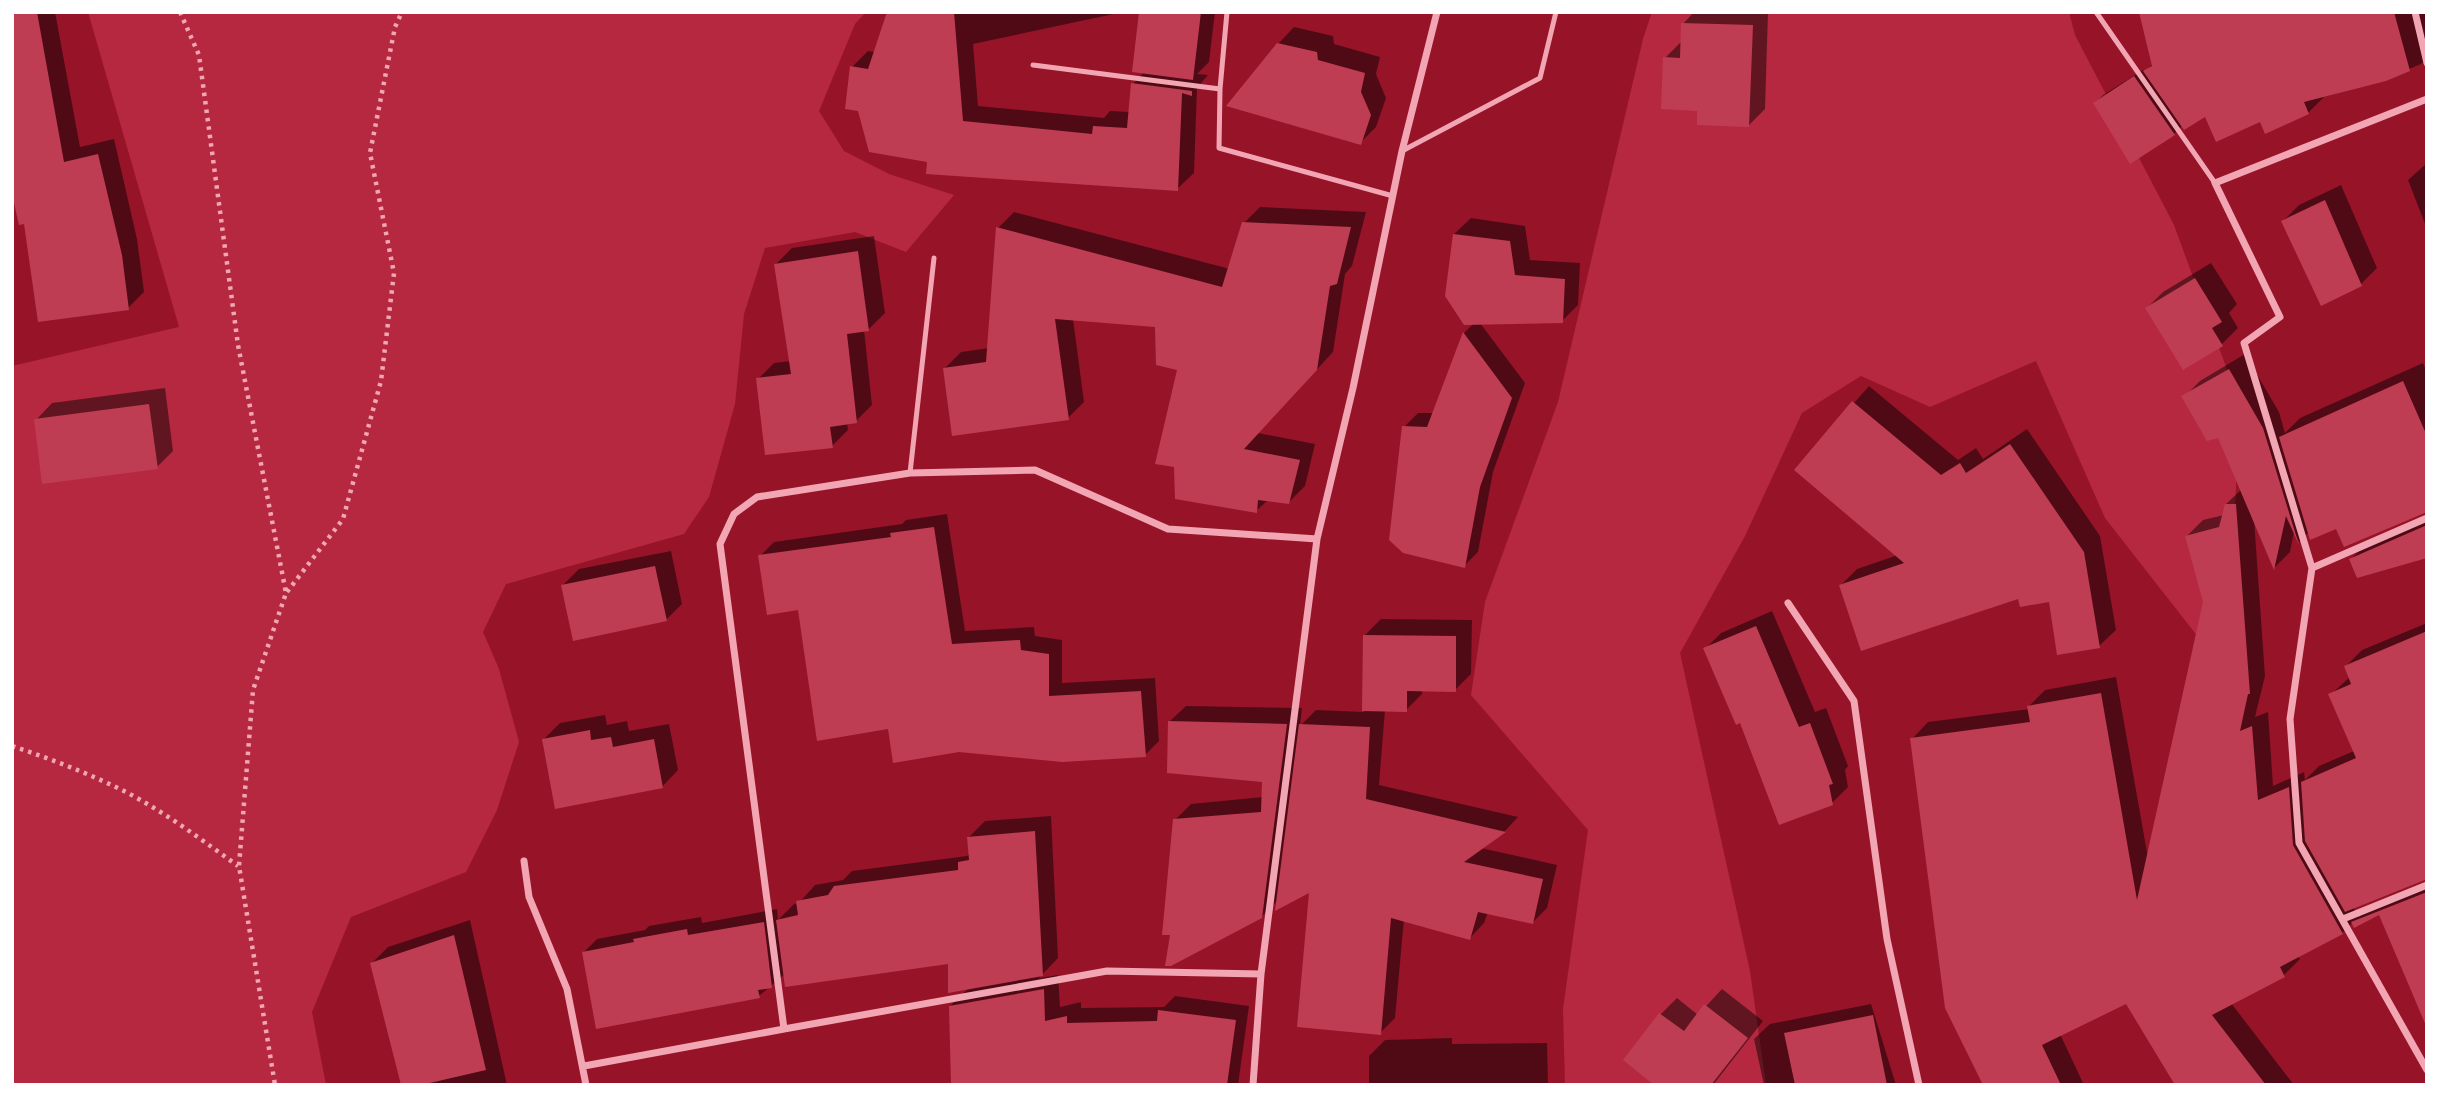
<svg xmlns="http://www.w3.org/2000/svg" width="2439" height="1097" font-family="'Titillium Web',sans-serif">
	<rect width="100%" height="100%" fill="#971428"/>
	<path fill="#b6283f" d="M88,12H866L855,24L819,111L844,151L889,174L954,195L906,252L855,232L765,248L744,314L735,404L709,497L684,534L506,584L483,632L499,669L519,742L497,810L466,872L351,917L312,1012L326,1085H12V366L179,327Z
		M1652,12H2069L2075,35L2174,225L2240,405L2227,674L2105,518L2036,361L1930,407L1861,376L1802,413L1745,536L1680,653L1750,971L1766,1085H1565L1563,1009L1588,830L1471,695L1485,602L1558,402L1643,39Z"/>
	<path fill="#0007" d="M12,12H55L80,147L114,139L137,239L144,292L128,308L39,320Z
		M888,12H1123L973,44L978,106L1104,118L1110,111L1130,112L1133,84L1144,72L1140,12H1215L1209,62L1197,74L1208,75L1197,88L1194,173L1177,189L929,161L852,67L868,51L875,52Z
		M1694,12H1768L1765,109L1749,125L1699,109L1665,58L1681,42L1683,24Z
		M2141,12H2427V58L2421,64L2385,79L2324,97L2308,113L2205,114L2183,125L2174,134L2130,161L2095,103L2103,95L2143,70L2145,72L2153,64Z
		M1294,27L1333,36L1334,44L1380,57L1376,74L1386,98L1376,127L1360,143L1278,44Z
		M2427,163V229L2408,180Z
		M2341,185L2377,268L2361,284L2283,221L2299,205Z
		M1260,207L1366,212L1352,266L1345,274L1333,352L1258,433L1315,444L1305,486L1289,502L1268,500L1256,511L1157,325L1073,319L1084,402L1068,418L945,368L961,352L989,348L998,228L1014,212L1230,269L1244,223Z
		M1471,218L1525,226L1530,260L1580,263L1578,305L1562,321L1480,323L1525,383L1493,472L1478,552L1464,566L1404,427L1418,413H1434L1464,333L1474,323L1454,234Z
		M874,236L885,313L869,329L864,330L872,405L856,421L847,422L848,430L832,446L758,379L774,363L791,361L776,264L792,248Z
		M2211,263L2237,304L2229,313L2238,328L2222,344L2184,368L2147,308L2163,292Z
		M2245,354L2279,412L2285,433L2300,418L2423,363L2427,372V511L2309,532L2299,542L2294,531L2290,552L2275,567L2254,519L2265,676L2255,717L2268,712L2273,786L2304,772L2305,780L2319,766L2354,751L2330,695L2350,677L2346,666L2362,650L2427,623V836L2353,907L2359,917L2369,907L2427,883V999L2380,913L2353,922L2342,933L2298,956L2300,959L2284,975L2231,1003L2294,1085H2177L2126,1002L2060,1034L2084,1085H1985L1912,739L1928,722L2030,709L2029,706L2045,690L2116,677L2148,858L2205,602L2187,536L2203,520L2224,515L2226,504L2242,489L2219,436L2184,397L2200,381Z
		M1869,386L1958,460L1976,448L1983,459L2027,429L2100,536L2116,630L2099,646L2050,600L1841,585L1857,569L1898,555L1796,469Z
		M165,388L173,451L157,467L36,420L52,403Z
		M947,514L965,631L1034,627L1035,636L1062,640V683L1155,678L1159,741L1145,755L889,727L760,556L774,542L902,524L906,520Z
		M2427,515V557L2351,559L2370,540Z
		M671,551L682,604L666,620L563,585L579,569Z
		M1772,611L1815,712L1826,708L1848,766L1845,770L1848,787L1832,803L1741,721L1705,649L1721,633Z
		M1381,619L1472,620L1471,674L1455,690L1422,689V694L1406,710H1385L1379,785L1518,817L1505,831L1481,848L1557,865L1547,908L1532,923L1488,912L1484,923L1470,938L1404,919L1395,1018L1380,1033L1311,890L1279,899L1261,917L1172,934L1175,820L1191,804L1263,797V781L1169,722L1186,706L1302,708L1300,726L1316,710L1364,712L1365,635Z
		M605,715L607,725L627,721L629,731L669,724L678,770L662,787L544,739L560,723Z
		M1051,816L1058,958L1039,978L1058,975L1060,1007L1081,1002V1008L1164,1007L1175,996L1249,1006L1238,1085H952L950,1006L969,988L949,962L785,974L759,996L584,952L597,939L645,930L649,926L701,917L702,923L777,909L778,920L794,904L799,903L815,885L843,880L852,871L967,856L970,853L968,838L985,821Z
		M470,920L507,1085H402L372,963L388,947Z
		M1722,989L1763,1021L1713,1085H1657L1625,1060L1661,1014L1677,998L1698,1015Z
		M1871,1004L1896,1085H1764L1754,1039L1770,1024Z
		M1452,1038V1044L1547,1043L1548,1085H1369V1056L1385,1040Z"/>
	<path fill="#bf3d52" d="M12,12H37L64,162L98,154L122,255L129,310L38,322L24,224L19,225L12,194Z
		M887,12H954L963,121L1092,134L1093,126L1127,128L1131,83L1192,91V96L1182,93L1178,191L926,174L927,162L869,152L858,111L845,109L850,66L868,69Z
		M1139,12H1201L1193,80L1132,72Z
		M2139,12H2394L2410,71L2386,81L2304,102L2309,114L2265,134L2260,122L2216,142L2205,117L2184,130L2143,71L2152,66Z
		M1681,23L1753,25L1749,127L1697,125V111L1661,109L1663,57L1680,58Z
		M1277,43L1317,52L1318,60L1365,73L1361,92L1371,115L1361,145L1226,106Z
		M2134,76L2175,135L2130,164L2093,103Z
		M2325,200L2362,286L2321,306L2281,221Z
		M1242,222L1351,227L1337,284L1330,286L1317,370L1244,449L1300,460L1289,504L1258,500L1257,513L1175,499L1174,467L1155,464L1177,370L1156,365L1155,327L1055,319L1069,420L952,436L943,368L986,362L996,227L1222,287Z
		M1453,234L1510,241L1515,275L1565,279L1563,323L1464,325L1445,296Z
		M858,251L869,331L847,334L857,423L830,427L833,448L765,455L756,378L791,374L774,264Z
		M2195,278L2222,322L2212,328L2223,346L2183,370L2145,308Z
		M1463,332L1512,398L1480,487L1465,568L1403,553L1389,540L1402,426L1427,427Z
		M2229,369L2263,428L2299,545L2286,516L2274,570L2218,438L2207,441L2181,396Z
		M2403,381L2427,436V512L2344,547L2336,529L2310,540L2279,437Z
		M1852,401L1941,475L1960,463L1966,473L2010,444L2084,552L2100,648L2057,655L2049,602L2020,607L2018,599L1861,651L1839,585L1904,563L1794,470Z
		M149,404L158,469L42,484L34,419Z
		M2225,504H2236L2250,694H2248L2240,731L2252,726L2258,800L2289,787L2293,845L2343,934L2280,967L2285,977L2212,1015L2266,1085H2175L2126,1004L2042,1045L2061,1085H1983L1945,1008L1910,738L2030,722L2027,706L2101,693L2137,900L2203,602L2185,536L2219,527Z
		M2427,525V558L2357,578L2349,559Z
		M934,527L952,644L1020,640L1021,650L1049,654V696L1141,691L1146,757L1062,762L959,752L893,763L888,729L817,741L798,610L767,615L758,555L891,537L890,533Z
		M655,566L667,621L573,641L561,585Z
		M1756,626L1799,727L1810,723L1833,784L1829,785L1833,805L1779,825L1740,723L1736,725L1703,648Z
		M2427,631V879L2345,912L2305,841L2301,782L2356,758L2328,694L2351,684L2344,666Z
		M1363,635L1456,636V692L1407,691V712L1362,711Z
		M1168,721L1287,724L1262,918L1171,966H1165L1170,935H1162L1173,819L1261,812L1262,782L1167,773Z
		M1299,724L1370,727L1366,799L1506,832L1464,862L1543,879L1533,924L1478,912L1470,940L1391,918L1381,1035L1297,1027L1309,893L1275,911Z
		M590,730L591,740L611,737L613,747L654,739L663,788L555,809L542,739Z
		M1035,831L1043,976L948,993V964L785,987L776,920L798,915L796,901L828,895L834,886L958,870V862L969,860L967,837Z
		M2427,892V1028L2379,915L2354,928L2351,922Z
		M764,922L772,988L758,990L760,998L596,1029L582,952L634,942L633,939L687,929L688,935Z
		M454,935L486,1070L421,1085H401L370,963Z
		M1044,989L1045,1021L1067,1016V1023L1157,1021L1158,1010L1236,1020L1227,1085H951L949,1006Z
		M1704,1004L1748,1038L1711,1085H1654L1623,1060L1659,1013L1684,1031Z
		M1873,1015L1887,1085H1795L1784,1033Z"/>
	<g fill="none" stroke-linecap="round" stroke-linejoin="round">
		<path stroke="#f2a6b3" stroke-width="4.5" stroke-dasharray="3.5 5" stroke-linecap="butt" d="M180,12L199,55L238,345L286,593L253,690L239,866L275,1085
			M287,592L343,519L381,381L394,273L370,153L395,27L402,12
			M12,746C51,759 90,774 126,792C166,813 202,840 238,866"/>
		<path stroke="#f2a6b3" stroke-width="5" d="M1227,12L1220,89L1219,148L1393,196
			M2096,12L2215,183
			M1033,65L1220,89
			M1402,151L1540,78L1556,12
			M910,473L934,258"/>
		<path stroke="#f2a6b3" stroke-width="7" d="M2415,12L2427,63
			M2427,99L2215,183L2280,317L2244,343L2312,568L2290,719L2299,843L2427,1070
			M2312,568L2427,518
			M1788,603L1854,701L1887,939L1919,1085
			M524,861L529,897L567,989L586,1085
			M2343,919L2427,885
			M1261,974L1107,971L784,1029L720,544L734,514L757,497L910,473L1035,470L1168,529L1317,539
			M584,1066L784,1029
			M1253,1085L1261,974L1317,539L1353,388L1402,151L1437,12"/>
	</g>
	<rect width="2439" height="1097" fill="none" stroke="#ffffff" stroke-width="28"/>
</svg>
